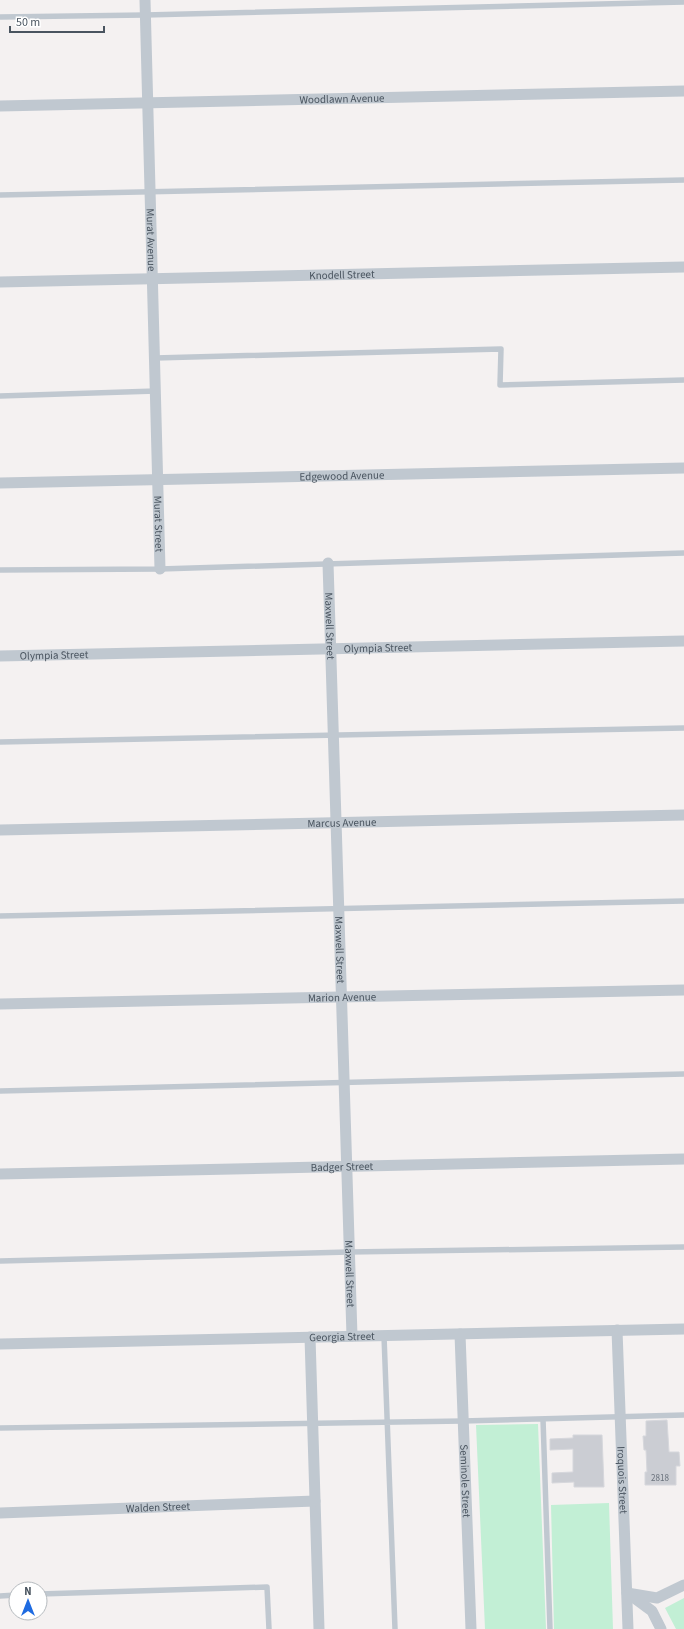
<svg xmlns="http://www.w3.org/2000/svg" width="684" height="1629" font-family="'Source Sans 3',sans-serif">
	<rect width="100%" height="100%" fill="#f4f1f1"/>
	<path fill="#c2efd5" d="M538,1424L546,1629H485L476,1425Z
		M609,1503L613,1629H554L551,1505Z
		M684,1598V1629H676L665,1608Z"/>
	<path fill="#cbcdd3" stroke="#d6d7dc" d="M667,1420L669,1452H679L680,1466H676V1485H645V1472H647L646,1450H644L643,1436H646V1421Z
		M573,1435H602L604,1487H574V1482L552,1483V1473L573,1472V1449L550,1450V1439L573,1438Z"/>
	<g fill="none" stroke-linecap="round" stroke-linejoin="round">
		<path stroke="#c0c8d0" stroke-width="5.5" d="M0,17L145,15L684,2
			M0,195L684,180
			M155,358L501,349L500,385L684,380
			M0,396L156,391
			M0,570L160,569L684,553
			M0,742L684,728
			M0,916L684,901
			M0,1091L684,1074
			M0,1261L349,1252L684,1247
			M384,1336L395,1629
			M543,1419L550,1629
			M0,1428L463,1421L684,1415
			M40,1594L267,1587L269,1629
			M0,1596L16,1595"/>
		<g stroke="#c0c8d0" stroke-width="11">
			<path id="s1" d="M145,0L160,569"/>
			<path id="s2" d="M0,106L684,91"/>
			<path id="s3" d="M0,282L684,267"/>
			<path id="s4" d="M0,483L684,468"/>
			<path id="s5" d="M328,563L352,1336"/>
			<path id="s6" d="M0,656L684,641"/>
			<path id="s7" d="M0,830L684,815"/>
			<path id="s8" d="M0,1004L684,990"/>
			<path id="s9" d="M0,1174L684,1159"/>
			<path id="s10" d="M617,1330L628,1629"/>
			<path id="s11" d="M460,1334L471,1629"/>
			<path d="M310,1337L319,1629"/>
			<path id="s12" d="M0,1344L684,1329"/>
			<path id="s13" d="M0,1513L315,1501"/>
			<path d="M627,1593L657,1598L684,1585"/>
			<path d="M629,1594L652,1611L661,1629"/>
		</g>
	</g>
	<g text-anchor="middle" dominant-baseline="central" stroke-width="3" stroke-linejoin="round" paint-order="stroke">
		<g font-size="9" fill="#6a727c">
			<text x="660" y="1478">2818</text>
		</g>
		<g font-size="11" fill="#49545f" stroke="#fff">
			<text stroke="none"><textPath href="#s2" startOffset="342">Woodlawn Avenue</textPath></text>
			<text stroke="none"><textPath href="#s1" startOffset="240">Murat Avenue</textPath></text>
			<text stroke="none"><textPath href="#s3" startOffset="342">Knodell Street</textPath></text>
			<text stroke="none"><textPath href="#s4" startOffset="342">Edgewood Avenue</textPath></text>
			<text stroke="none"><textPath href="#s1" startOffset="524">Murat Street</textPath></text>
			<text stroke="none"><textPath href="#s5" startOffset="63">Maxwell Street</textPath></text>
			<text stroke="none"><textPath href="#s6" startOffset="378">Olympia Street</textPath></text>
			<text stroke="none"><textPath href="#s6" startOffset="54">Olympia Street</textPath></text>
			<text stroke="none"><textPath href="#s7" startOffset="342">Marcus Avenue</textPath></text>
			<text stroke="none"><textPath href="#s5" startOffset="387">Maxwell Street</textPath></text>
			<text stroke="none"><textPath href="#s8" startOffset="342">Marion Avenue</textPath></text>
			<text stroke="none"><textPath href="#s9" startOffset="342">Badger Street</textPath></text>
			<text stroke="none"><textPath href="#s5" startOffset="711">Maxwell Street</textPath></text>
			<text stroke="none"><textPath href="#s12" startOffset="342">Georgia Street</textPath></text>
			<text stroke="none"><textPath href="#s10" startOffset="150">Iroquois Street</textPath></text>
			<text stroke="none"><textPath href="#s11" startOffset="147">Seminole Street</textPath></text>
			<text stroke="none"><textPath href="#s13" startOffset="158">Walden Street</textPath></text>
		</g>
	</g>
	<g transform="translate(28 1601)"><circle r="19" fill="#ffffff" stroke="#b6bbbf"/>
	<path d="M0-3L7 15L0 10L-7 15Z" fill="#1e6be1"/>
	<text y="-6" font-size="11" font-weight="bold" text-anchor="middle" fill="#49545f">N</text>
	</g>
	<path d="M10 26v6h94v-6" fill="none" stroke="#49545f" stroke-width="2"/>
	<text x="16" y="26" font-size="12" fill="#49545f" stroke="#ffffff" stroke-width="3" paint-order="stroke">50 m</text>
</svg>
